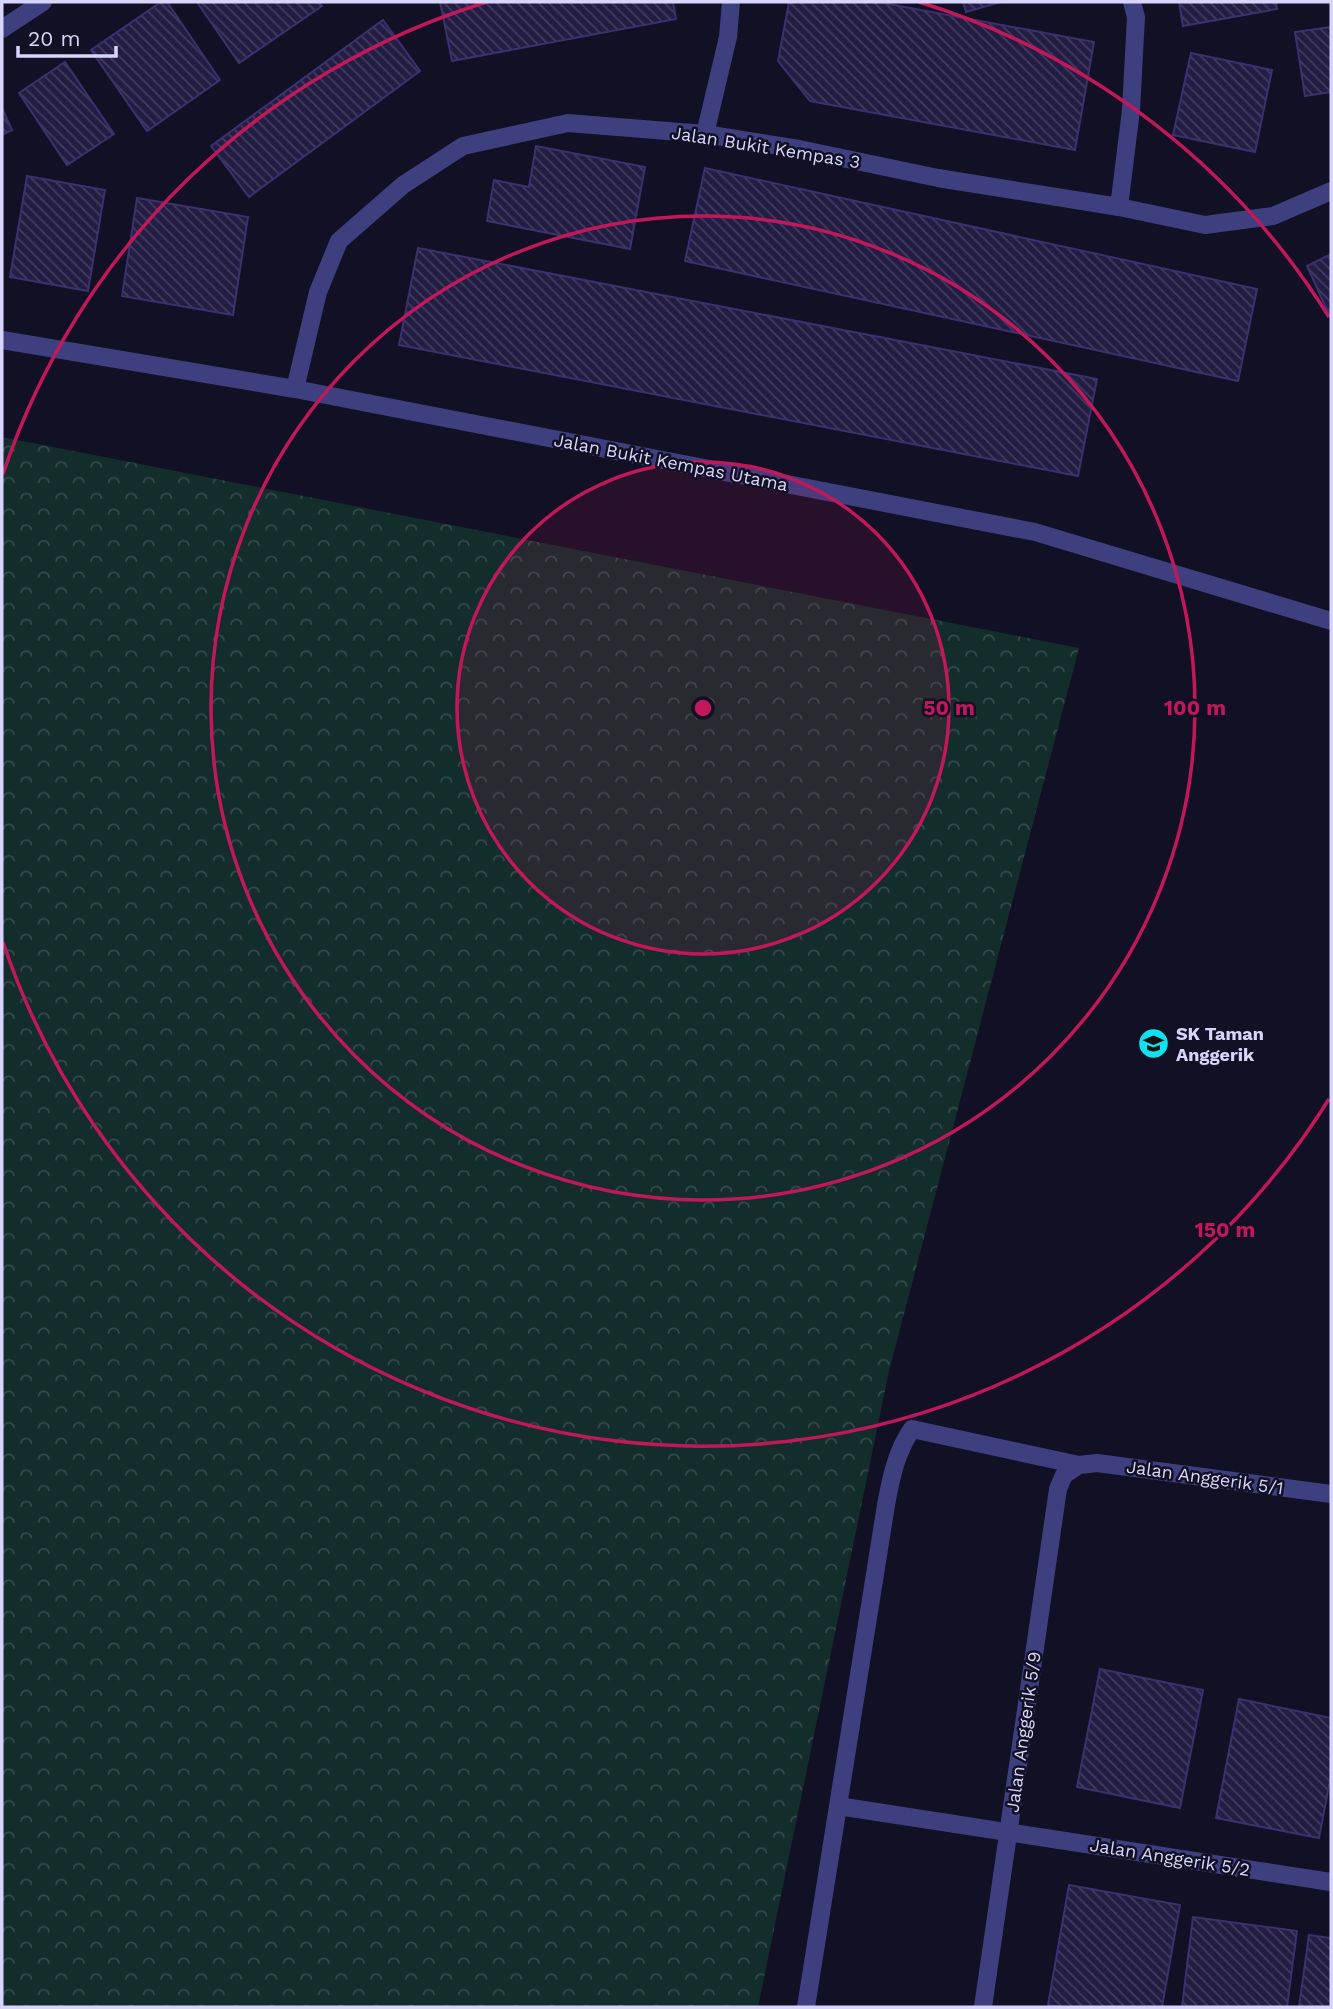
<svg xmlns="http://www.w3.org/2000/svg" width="1333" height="2009" font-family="'Work Sans',sans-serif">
	<defs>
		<pattern id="forest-crowns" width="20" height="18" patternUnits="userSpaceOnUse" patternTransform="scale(1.75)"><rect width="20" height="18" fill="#132d2b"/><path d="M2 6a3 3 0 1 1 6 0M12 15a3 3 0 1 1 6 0" fill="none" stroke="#354b4b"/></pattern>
		<pattern id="building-back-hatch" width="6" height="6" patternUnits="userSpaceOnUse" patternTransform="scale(1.75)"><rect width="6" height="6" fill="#231d43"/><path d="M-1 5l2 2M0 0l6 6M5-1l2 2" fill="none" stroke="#423d5f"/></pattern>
	</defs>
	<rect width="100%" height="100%" fill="#121024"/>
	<path fill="url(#forest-crowns)" d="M2,437L1079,648L889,1371L758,2007H2Z"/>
	<path fill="url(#building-back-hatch)" stroke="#3a316e" stroke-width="2" d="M161,2H167L220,80L147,131L91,50Z
		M197,2H319L322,6L239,63Z
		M440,2H673L676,19L452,61Z
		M789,2H878L1094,42L1075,150L810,101L778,61Z
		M963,2H1001L966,12Z
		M1179,2H1276L1277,9L1183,26Z
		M383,20L420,71L249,197L211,146Z
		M1331,27V92L1305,96L1295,32Z
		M1191,53L1272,70L1255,152L1173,135Z
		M65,62L114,134L67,165L19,93Z
		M2,108L12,130L2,135Z
		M536,146L645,167L630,249L487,221L494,180L529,187Z
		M705,168L1257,289L1238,381L685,261Z
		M27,176L105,190L88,291L10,277Z
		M137,198L248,217L233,315L122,296Z
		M418,248L1097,379L1078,476L399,345Z
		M1331,254V319L1307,266Z
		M1100,1669L1203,1690L1180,1808L1077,1787Z
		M1239,1699L1331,1718V1775L1319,1838L1216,1818Z
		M1069,1885L1180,1905L1162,2007H1062L1048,2005Z
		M1193,1917L1297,1931L1287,2007H1182Z
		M1309,1935L1331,1938V2007H1299Z"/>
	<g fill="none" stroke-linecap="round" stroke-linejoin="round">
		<path stroke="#3e3f7f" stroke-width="18" d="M2,29L43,2
			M705,134L728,37L731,2
			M1119,207L1131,110L1136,17L1132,2
			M2,340L295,389L1035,532L1331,621
			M295,389L318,292L339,241L403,185L463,146L568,123L705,134L799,149L938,178L1119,207L1205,225L1273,216L1331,191
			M838,1806L1331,1882
			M806,2007L886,1505C891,1478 896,1452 912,1429L1079,1465L1097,1463L1331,1494
			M983,2007L1058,1489L1064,1475L1079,1465"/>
	</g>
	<circle cx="703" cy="708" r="246" fill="#c2185b" fill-opacity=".12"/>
	<g fill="none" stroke="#c2185b" stroke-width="3.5">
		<circle cx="703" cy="708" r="246"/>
		<circle cx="703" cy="708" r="492"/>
		<path d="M1329 1099A738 738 0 0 1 3 942M3 474A738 738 0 0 1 487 2M919 2A738 738 0 0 1 1329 317"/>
	</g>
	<defs>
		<symbol id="school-disc" viewBox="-11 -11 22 22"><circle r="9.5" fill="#0fe3ee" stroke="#121024"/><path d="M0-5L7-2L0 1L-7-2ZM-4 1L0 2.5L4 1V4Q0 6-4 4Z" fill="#111"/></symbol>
	</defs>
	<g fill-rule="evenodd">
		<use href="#school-disc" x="1136" y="1026" width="35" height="35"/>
	</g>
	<g text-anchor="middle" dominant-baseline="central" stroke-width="5" stroke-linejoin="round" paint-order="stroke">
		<g font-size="18" fill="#d8d5fc" stroke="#121024">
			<text transform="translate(766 147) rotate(9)">Jalan Bukit Kempas 3</text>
			<text transform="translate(671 462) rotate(11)">Jalan Bukit Kempas Utama</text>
			<text transform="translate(1205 1477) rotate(8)">Jalan Anggerik 5/1</text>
			<text transform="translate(1023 1732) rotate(-82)">Jalan Anggerik 5/9</text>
			<text transform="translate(1170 1857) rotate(9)">Jalan Anggerik 5/2</text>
		</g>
		<g font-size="18" font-weight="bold" fill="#d8d5fc" stroke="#121024" text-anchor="start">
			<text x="1176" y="1033">SK Taman<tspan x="1176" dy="21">Anggerik</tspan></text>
		</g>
	</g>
	<circle cx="703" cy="708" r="10" fill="#c2185b" stroke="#121024" stroke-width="3.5"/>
	<g font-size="21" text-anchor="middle" font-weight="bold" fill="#c2185b" stroke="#121024" stroke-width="5" stroke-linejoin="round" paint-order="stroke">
		<text x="949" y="715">50 m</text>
		<text x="1195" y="715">100 m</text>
		<text x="1225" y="1237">150 m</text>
	</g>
	<rect width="1333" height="2009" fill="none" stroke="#d8d5fc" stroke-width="7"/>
	<path d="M18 46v10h98v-10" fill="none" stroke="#d8d5fc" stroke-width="3.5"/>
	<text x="28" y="46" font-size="21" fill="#d8d5fc" stroke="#121024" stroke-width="5" paint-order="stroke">20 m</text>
</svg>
